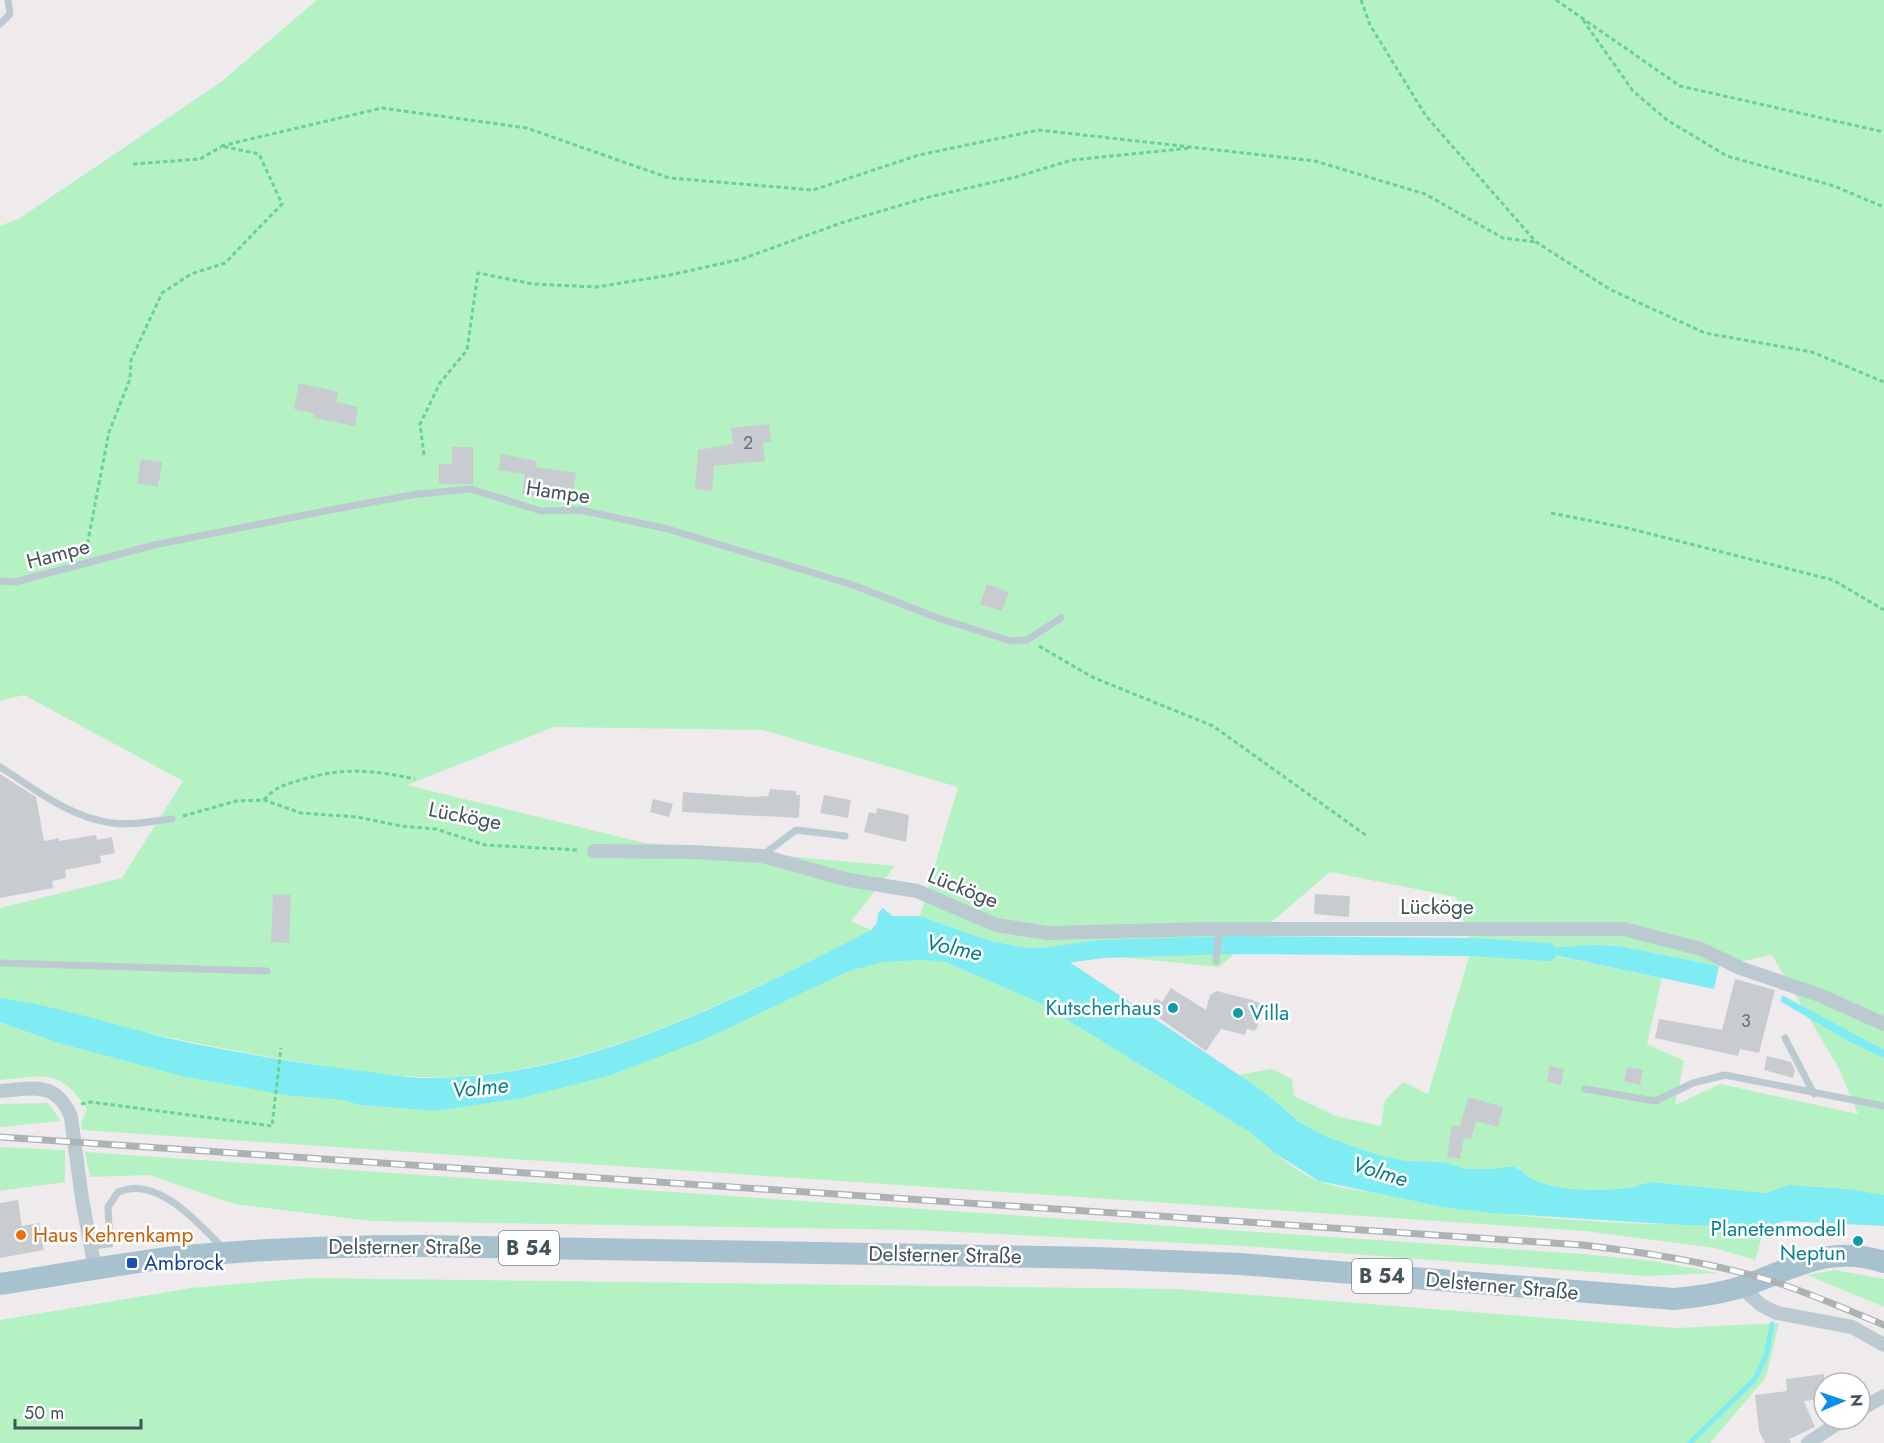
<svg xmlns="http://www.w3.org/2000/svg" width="1884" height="1443" font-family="Jost,sans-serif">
	<rect width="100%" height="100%" fill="#efebec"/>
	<path fill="#b4f2c3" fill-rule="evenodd" d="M317,0H1884V1195L1849,1189L1789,1185L1766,1193L1649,1182C1622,1193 1570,1192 1541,1183C1532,1180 1522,1171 1513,1166L1493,1169H1465L1445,1162L1407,1161L1381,1156L1327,1137L1294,1120L1295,1117L1238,1075L1272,1069L1292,1079L1294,1096L1336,1116L1381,1126L1385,1100L1403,1082L1428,1094L1472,947L1456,897L1330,872L1219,967L1022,947L987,940L920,916L958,787L763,730L554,727L407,785L645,843L895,866L851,921L871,930C743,995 599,1070 453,1077C400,1079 346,1070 294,1061C195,1045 98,1022 0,1000V908L122,878L183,781L24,695L0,701V226L20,218L221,82ZM1596,945L1619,946L1719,966L1772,955L1839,1069L1858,1114L1720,1084L1675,1105L1684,1061L1647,1044L1662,978L1527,950Z
		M924,960L945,962L1038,1002L1248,1131C1269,1148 1293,1171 1319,1181C1338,1189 1364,1190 1385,1195C1509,1222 1639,1224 1765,1227L1755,1260L1715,1248L1585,1231L82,1130L81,1122L87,1109C59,1068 45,1076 0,1080V1022L55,1042L292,1096L343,1100L359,1105L437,1111L522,1098L708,1038L849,971L884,962Z
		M48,1103L61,1121L0,1127V1104Z
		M0,1147L65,1150V1182L0,1191Z
		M85,1152L1582,1254L1653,1261L1718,1273L1646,1276L1244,1246L916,1230L370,1221L234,1204L149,1175L90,1177Z
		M1835,1270L1884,1279V1307L1807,1275Z
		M307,1278L1176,1289L1676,1328L1779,1323L1766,1377L1710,1443H0V1320L191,1288Z"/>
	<path fill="#7eecf2" d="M883,908L892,916H920L987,940L1022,947L1065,950V959L1260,1089L1295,1118V1120L1327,1137L1381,1156L1407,1161L1445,1162L1465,1169H1493L1513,1166C1522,1171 1532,1180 1541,1183C1569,1192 1622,1193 1649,1182L1766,1193L1789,1185L1849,1189L1884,1195V1226L1785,1221L1765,1227L1681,1225L1491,1213L1443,1207L1319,1181L1276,1154L1248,1131L1038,1002L945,962L924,960L884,962L849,971L708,1038L611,1075L522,1098L437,1111L359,1105L343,1100L292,1096L186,1077L55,1042L0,1022V998C66,1007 130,1031 195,1044C250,1055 306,1064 362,1071C381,1073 401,1077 421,1078C581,1081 732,1001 871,930L877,923L878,913Z
		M1596,945L1619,946L1719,966L1714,989L1525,949Z
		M1782,995L1884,1050V1058L1848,1041L1780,1001Z"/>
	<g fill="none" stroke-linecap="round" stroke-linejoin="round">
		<path stroke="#7eecf2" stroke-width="5" d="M1690,1443L1755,1379L1766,1356L1772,1324"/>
		<path stroke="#7eecf2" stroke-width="18" d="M1042,957L1103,949L1233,945L1472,947L1548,952"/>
	</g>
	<path fill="#c8ccd1" d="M299,383L338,392L336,402L358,407L355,426L314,418L315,414L294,409Z
		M769,424L771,442H763L765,461L714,466L712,491L695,489L698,450L733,444L731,428Z
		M452,447H473V484H439V464H452Z
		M501,454L537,461L536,467L576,473L571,502L522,494L525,474L498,470Z
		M141,459L162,462L158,487L137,483Z
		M987,584L1009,592L1002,611L980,604Z
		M0,774L36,797L44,841L59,838V841L96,835L97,840L112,837L115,853L100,856L101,863L65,870L66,878L52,881L53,888L0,898Z
		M770,789L796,791V795H800L799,818L682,812L683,792L752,797L768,796Z
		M824,795L851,800L848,818L820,813Z
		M653,799L673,804L669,817L650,812Z
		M877,808L909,815L906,842L864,832L869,812L876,814Z
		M273,894L291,895L289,943L271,942Z
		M1315,894L1350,896L1349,917L1314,914Z
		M1735,979L1775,990L1759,1053L1740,1049L1738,1056L1655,1038L1659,1019L1722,1030Z
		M1171,988L1206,1010L1210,995L1217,991L1252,1000L1263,1005L1257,1028L1254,1031L1247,1029L1245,1035L1221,1029L1206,1051L1148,1010L1156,998L1162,1002Z
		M1767,1056L1791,1062L1795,1070L1793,1078L1764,1070Z
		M1550,1066L1564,1069L1561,1085L1547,1082Z
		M1627,1067L1643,1070L1640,1085L1624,1081Z
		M1468,1097L1503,1107L1498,1127L1476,1121L1471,1139L1464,1138L1460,1159L1447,1157L1452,1125L1460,1127Z
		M18,1200L22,1226L39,1223L44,1250L0,1258V1203Z
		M1824,1374V1399L1804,1401L1815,1427L1789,1439L1791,1443H1765L1759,1431L1755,1395L1787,1391L1786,1379Z"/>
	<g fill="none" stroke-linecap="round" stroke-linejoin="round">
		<path stroke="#6ad28f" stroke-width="3" stroke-dasharray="4.5 3" stroke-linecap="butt" d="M1361,0L1370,25L1426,116L1536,242L1611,290L1705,333L1812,352L1884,382
			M1556,0L1680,86L1884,132
			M1583,20L1633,91L1667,120L1727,156L1834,186L1884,207
			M133,164L200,159L221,147
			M424,455L420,424L440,383L467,350L478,273L533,284L597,287L670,275L742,259L841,223L925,198L1016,177L1072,160L1190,148
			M1551,513L1627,528L1833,580L1884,610
			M86,551L109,432L130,379L131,360L162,293L191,274L225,263L282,204L259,154L221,146L382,108L527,128L669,178L813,190L919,155L1039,130L1315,161L1425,194L1503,238L1536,242
			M1039,646L1092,677L1213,726L1367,836
			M264,800C276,786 287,784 304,779C347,767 371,770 415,779
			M183,816L236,801L264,800L301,813L357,817L401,826L436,829L485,845L579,850
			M81,1104L91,1102L272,1126L281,1048"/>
		<path stroke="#bbc9d0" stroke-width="7" d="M0,24L10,14L8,0
			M0,581L15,582L154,545L330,510L418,494L471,489L541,511L580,510L668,529L853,585L938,618L1011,641L1027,640L1061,618
			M0,767C34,788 70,818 112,823C132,826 152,821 172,819
			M763,855L796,830L845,836
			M1216,961L1219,930
			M0,963L267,971
			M1785,1038L1814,1094
			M1585,1089L1655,1101L1693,1083L1725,1075L1884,1106
			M91,1246L110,1244L108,1207L118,1192C158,1175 198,1223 224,1249"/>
		<path stroke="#bbc9d0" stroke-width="14" d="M594,851L693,852L762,856L849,880L917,891L996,925L1048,933L1210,929H1624L1701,949L1740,968L1819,995L1884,1024
			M0,1091C33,1089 56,1080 71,1117L82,1199L95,1269
			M1741,1287L1761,1305L1777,1313L1852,1327L1884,1345
			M1860,1410L1884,1396
			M1808,1443L1844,1419"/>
		<path stroke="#a8c1ce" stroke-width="22" d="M0,1284C59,1275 118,1264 177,1257C258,1249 338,1246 420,1246L1097,1258L1240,1264L1674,1299C1696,1297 1717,1294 1738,1288C1790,1271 1826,1243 1884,1262"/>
		<defs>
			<path id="rail" d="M0,1137L1582,1245C1649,1253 1716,1263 1781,1284C1816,1296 1850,1311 1884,1325"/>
		</defs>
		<use href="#rail" stroke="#adb2b7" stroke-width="7"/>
		<use href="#rail" stroke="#fff" stroke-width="4.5" stroke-dasharray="14" stroke-linecap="butt"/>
	</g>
	<g fill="#0f9aa8" stroke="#fff" stroke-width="2">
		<circle cx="1173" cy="1008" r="6"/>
		<circle cx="1238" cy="1013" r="6"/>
		<circle cx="1858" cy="1241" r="6"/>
	</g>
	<circle fill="#e8710a" stroke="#fff" stroke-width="2" cx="21" cy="1235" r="6"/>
	<rect fill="#1a4fb4" stroke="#fff" stroke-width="2" x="126" y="1257" width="12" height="12" rx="3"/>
	<g text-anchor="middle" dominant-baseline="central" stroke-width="5" stroke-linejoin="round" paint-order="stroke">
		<g font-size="18" fill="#647178">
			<text x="748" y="443">2</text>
			<text x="1746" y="1021">3</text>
		</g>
		<g fill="#fff" stroke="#7b878c" stroke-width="1.5">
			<rect x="499" y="1231" width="60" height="34" rx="4.5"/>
			<rect x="1352" y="1259" width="60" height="34" rx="4.5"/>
		</g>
		<g font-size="20" font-weight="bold" fill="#43535a">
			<text x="529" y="1248">B 54</text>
			<text x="1382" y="1276">B 54</text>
		</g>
		<g font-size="21" fill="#43535a" stroke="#fff">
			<text transform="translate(558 492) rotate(8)">Hampe</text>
			<text transform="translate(58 554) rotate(-15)">Hampe</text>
			<text transform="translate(465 816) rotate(11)">Lücköge</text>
			<text transform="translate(963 888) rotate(22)">Lücköge</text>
			<text x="1437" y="907">Lücköge</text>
			<text x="405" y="1247">Delsterner Straße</text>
			<text transform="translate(945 1255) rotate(1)">Delsterner Straße</text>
			<text transform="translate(1502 1286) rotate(5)">Delsterner Straße</text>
		</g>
		<g font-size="21" fill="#0d838f" stroke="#fff" text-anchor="end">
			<text x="1161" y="1008">Kutscherhaus</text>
			<text x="1250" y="1013" text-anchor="start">Villa</text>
			<text x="1846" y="1229">Planetenmodell<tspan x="1846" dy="24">Neptun</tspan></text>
		</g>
		<g font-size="21" fill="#c56008" stroke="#fff" text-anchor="start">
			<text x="33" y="1235">Haus Kehrenkamp</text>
		</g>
		<g font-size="21" fill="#164399" stroke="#fff" text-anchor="start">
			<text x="144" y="1263">Ambrock</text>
		</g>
		<g font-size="22" font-style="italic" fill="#058088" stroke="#fff">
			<text transform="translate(954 947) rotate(12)">Volme</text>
			<text transform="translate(480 1087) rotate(-6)">Volme</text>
			<text transform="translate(1380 1171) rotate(17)">Volme</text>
		</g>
	</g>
	<g transform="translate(1842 1401) rotate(88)"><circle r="28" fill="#ffffff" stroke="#b4babd" stroke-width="1.5"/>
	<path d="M0-4.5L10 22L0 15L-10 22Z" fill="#0a8eea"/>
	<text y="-9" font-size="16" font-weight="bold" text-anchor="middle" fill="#43535a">N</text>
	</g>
	<path d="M15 1419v9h126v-9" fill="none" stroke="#43535a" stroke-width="3"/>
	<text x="24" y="1419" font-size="18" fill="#43535a" stroke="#ffffff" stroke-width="4.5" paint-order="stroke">50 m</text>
</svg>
